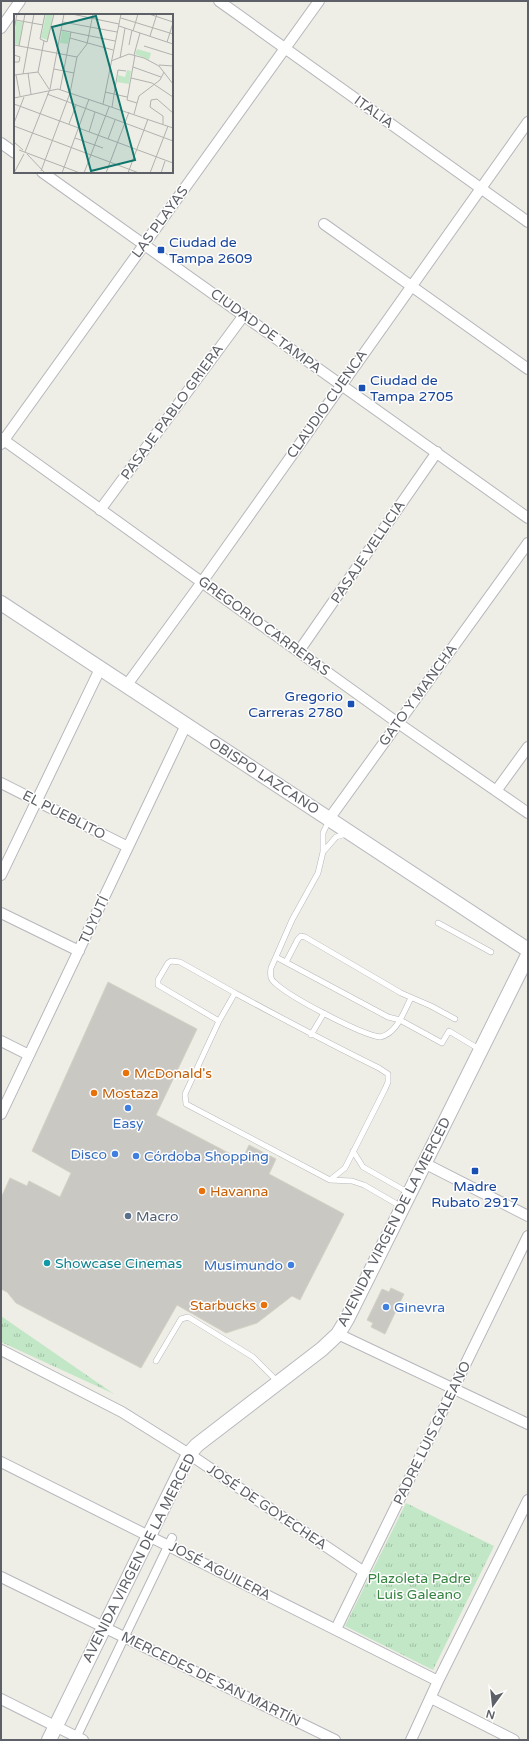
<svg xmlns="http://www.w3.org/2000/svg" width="529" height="1741" font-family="'Varela Round',sans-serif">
	<defs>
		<pattern id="park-tufts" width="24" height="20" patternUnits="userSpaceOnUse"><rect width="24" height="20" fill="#c2e7c6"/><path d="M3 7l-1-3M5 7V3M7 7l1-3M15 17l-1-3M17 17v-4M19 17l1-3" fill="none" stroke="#a1bfa5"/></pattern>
	</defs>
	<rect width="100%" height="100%" fill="#efeee6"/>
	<path fill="url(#park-tufts)" d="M1,1316L114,1394L1,1342Z
		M406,1503L494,1546L433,1670L345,1626Z"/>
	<path fill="#cac8c3" stroke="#d4d1c4" d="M108,982L197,1029L156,1115L242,1160L249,1145L276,1159L269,1174L344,1214L300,1300L292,1296L257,1323L226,1333L177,1305L141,1368L16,1303L7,1292L1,1289V1198L10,1178L27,1186L29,1181L60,1197L71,1173L32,1151Z
		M391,1288L404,1294L385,1334L371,1327L373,1323L367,1320L382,1289L389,1292Z"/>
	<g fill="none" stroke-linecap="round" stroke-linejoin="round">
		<defs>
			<path id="service" d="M329,820L323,833V852L318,873L292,920L271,968C270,974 270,979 274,982C289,997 360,1034 380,1037C397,1034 404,1011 411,998
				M323,852L336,837L346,834
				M438,923L491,952
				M276,957L388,1017L400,1020L442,1043L449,1031L479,1049
				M286,962L298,939L301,936L305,937L401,993L431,1006L455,1019
				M235,993C283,1019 330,1044 379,1068L388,1074V1082L385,1089L345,1168L330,1180L186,1104L185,1094L219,1021Z
				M219,1021L158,985V980L168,963L171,961L180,962L235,993
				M311,1035L324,1013
				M353,1151L363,1167L409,1193
				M330,1180L352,1181L364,1185L402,1207
				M156,1361L181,1319L188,1317L253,1357L278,1382"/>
			<path id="pedestrian" d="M75,1740L172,1538"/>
			<path id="minor" d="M219,1L528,222
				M1,28L20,1
				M1,143L15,153
				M42,172L528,518
				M324,224L528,369
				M1,438L398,723L528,813
				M1,444L319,1
				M100,510L244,315
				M299,651L437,452
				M126,686L202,582L528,122
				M1,783L128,847
				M496,791L528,747
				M329,819L528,543
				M1,875L100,669
				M1,913L79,951
				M1,1041L29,1055
				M1,1114L186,725
				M424,1163L528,1216
				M338,1334L528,1424
				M1,1350L122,1412L189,1454L364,1572
				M1,1462L438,1681
				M1,1577L335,1740
				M336,1629L528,1236
				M431,1698L514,1740
				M1,1699L83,1740
				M411,1740L438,1681L528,1500"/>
			<path id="secondary" d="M1,603L528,950
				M49,1740L189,1454L197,1445L322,1349L338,1334L347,1319L528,955"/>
		</defs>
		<use href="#service" stroke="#b6b7bc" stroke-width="6"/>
		<use href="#pedestrian" stroke="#b6b7bc" stroke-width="10"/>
		<use href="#minor" stroke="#b6b7bc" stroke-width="12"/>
		<use href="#secondary" stroke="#b7b9bf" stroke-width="16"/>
		<use href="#service" stroke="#fff" stroke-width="5"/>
		<use href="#pedestrian" stroke="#fff" stroke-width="8"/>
		<use href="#minor" stroke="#fff" stroke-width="10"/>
		<use href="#secondary" stroke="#fff" stroke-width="14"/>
	</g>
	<g fill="#1a4fb4" stroke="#fff" stroke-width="1.5">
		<rect x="157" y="246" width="8" height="8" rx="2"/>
		<rect x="358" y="384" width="8" height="8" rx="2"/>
		<rect x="347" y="700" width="8" height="8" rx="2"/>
		<rect x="471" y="1167" width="8" height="8" rx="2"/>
	</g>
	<g fill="#e8710a" stroke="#fff" stroke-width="1.5">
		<circle cx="126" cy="1073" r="4"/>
		<circle cx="94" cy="1093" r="4"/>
		<circle cx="202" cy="1191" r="4"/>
		<circle cx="264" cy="1305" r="4"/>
	</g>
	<g fill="#3f7fe0" stroke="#fff" stroke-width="1.5">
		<circle cx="128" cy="1108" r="4"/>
		<circle cx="115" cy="1154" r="4"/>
		<circle cx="136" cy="1156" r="4"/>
		<circle cx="291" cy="1265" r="4"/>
		<circle cx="386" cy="1307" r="4"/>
	</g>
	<circle fill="#5c6f8a" stroke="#fff" stroke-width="1.5" cx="128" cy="1216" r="4"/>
	<circle fill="#0f9aa8" stroke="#fff" stroke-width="1.5" cx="47" cy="1263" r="4"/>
	<g text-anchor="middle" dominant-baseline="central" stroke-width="3" stroke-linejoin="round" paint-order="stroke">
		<g font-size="14" fill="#5d6066" stroke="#fff">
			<text transform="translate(374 112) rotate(36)">ITALIA</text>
			<text transform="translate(160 222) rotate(-54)">LAS PLAYAS</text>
			<text transform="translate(266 331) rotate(36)">CIUDAD DE TAMPA</text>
			<text transform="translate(327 404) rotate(-55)">CLAUDIO CUENCA</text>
			<text transform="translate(172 412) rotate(-54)">PASAJE PABLO GRIERA</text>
			<text transform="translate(368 552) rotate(-56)">PASAJE VELLICIA</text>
			<text transform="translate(264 626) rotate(36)">GREGORIO CARRERAS</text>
			<text transform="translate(418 695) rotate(-54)">GATO Y MANCHA</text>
			<text transform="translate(264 776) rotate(33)">OBISPO LAZCANO</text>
			<text transform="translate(64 815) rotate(27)">EL PUEBLITO</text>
			<text transform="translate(94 920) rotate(-65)">TUYUTÍ</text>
			<text transform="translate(394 1222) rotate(-63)">AVENIDA VIRGEN DE LA MERCED</text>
			<text transform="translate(432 1433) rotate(-64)">PADRE LUIS GALEANO</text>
			<text transform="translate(267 1507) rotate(34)">JOSÉ DE GOYECHEA</text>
			<text transform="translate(139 1558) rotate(-63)">AVENIDA VIRGEN DE LA MERCED</text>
			<text transform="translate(220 1571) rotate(27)">JOSÉ AGUILERA</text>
			<text transform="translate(211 1679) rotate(26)">MERCEDES DE SAN MARTÍN</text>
		</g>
		<g font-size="14" fill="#164399" stroke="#fff" text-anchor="start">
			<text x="169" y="242">Ciudad de<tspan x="169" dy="16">Tampa 2609</tspan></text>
			<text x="370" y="380">Ciudad de<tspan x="370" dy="16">Tampa 2705</tspan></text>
			<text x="343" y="696" text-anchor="end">Gregorio<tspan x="343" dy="16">Carreras 2780</tspan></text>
			<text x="475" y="1186" text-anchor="middle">Madre<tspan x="475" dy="16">Rubato 2917</tspan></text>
		</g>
		<g font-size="14" fill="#c56008" stroke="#fff" text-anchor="start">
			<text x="134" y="1073">McDonald's</text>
			<text x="102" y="1093">Mostaza</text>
			<text x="210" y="1191">Havanna</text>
			<text x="256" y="1305" text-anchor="end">Starbucks</text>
		</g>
		<g font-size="14" fill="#366cbe" stroke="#fff" text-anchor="end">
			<text x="128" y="1123" text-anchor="middle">Easy</text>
			<text x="107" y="1154">Disco</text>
			<text x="144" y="1156" text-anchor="start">Córdoba Shopping</text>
			<text x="283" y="1265">Musimundo</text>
			<text x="394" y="1307" text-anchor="start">Ginevra</text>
		</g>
		<g font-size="14" fill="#4e5e75" stroke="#fff" text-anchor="start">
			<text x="136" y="1216">Macro</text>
		</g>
		<g font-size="14" fill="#0d838f" stroke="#fff" text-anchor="start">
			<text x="55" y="1263">Showcase Cinemas</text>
		</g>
		<g font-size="14" fill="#368441" stroke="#fff">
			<text x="419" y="1578">Plazoleta Padre<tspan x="419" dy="16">Luis Galeano</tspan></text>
		</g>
	</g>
	<g transform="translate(14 14)">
		<rect width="159" height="159" fill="#efeee6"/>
		<path d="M32,0H39L34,26L27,24ZM2,7L9,8L5,31L0,30ZM48,17L56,19L54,30L46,29ZM123,35L137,39L135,46L121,40ZM113,56L117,57L115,70L103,68L104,61L111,63Z" fill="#c2e7c6"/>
		<path fill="none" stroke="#b1b1af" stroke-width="1" d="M31,0L26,25L33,28L40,0M58,0L105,10M135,0L159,8M107,4L159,20M2,6L29,11M49,8L103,18M105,12L159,30M0,16L3,0M47,16L101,27M119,17L124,0M136,22L143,0M56,24L99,36M153,28L159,9M0,31L63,43M115,31L118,16M5,32L11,0M130,32L159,41M0,41L6,43L5,48H0M120,41L126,19M121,41L113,86L123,89M106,44L111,14M97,47L115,40L130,44L145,52L159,70M145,51L159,52M119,53L147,63M40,55L60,59M24,58L30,27M14,59L17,80M9,60L20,0M0,61L24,58L35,75M2,61L6,82M117,64L138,69L159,83M46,76L57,18M91,78L113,83M33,80L159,127M0,84L44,75L159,114M0,90L159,149M89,90L107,0M98,93L104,56L112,57M120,100L125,82L146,66L150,58M0,109L10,83M55,110L62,91M149,110V102L136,93L137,86L143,85L159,99M0,112L125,159M75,118L81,98M61,124L89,134M94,125L101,106M0,128L9,136M5,136L66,159M11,138L36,75L50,0M13,140L31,159M27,157L56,79L63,43L73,30L79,0M0,159L10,140M48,159L75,85M70,159L95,93M92,159L115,98M114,159L134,105M136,159L154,112M147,159L151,147"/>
		<path fill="#0f766e" fill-opacity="0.15" stroke="#0f766e" stroke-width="2" d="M82,2L121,146L77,157L38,13Z"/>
		<rect width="159" height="159" fill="none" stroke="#5d6066" stroke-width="2"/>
	</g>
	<rect width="529" height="1741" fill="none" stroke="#5d6066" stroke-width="4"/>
	<g transform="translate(493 1705) rotate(195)" stroke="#ffffff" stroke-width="3" paint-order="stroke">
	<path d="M0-3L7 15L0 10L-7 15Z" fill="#5d6066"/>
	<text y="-6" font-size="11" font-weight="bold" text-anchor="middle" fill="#5d6066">N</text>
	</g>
</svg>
